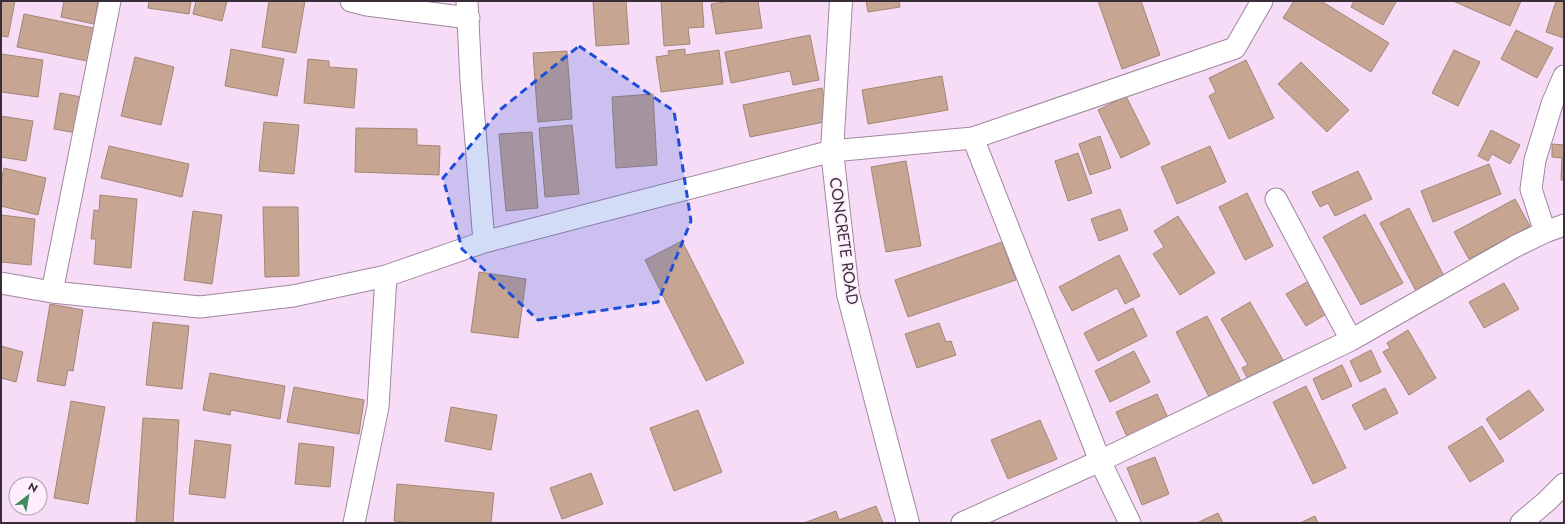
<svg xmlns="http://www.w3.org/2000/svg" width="1565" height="524" font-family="Jost,sans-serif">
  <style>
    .building { fill: #c6a693; stroke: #a48674 }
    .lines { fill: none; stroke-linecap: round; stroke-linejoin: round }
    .minor-casing { stroke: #a0879f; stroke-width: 23 }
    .tertiary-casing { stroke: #a0879f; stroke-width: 24 }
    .minor { stroke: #fff; stroke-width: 21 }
    .tertiary { stroke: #fff; stroke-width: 22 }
    .marked { fill: #1d4ed8; fill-opacity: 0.2; stroke: #1d4ed8; stroke-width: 3; stroke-dasharray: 8 5; stroke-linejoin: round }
    .labels { text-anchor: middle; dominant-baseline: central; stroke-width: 4; stroke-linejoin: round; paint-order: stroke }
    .street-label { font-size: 16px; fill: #382d38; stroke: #feeefe }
  </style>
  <rect width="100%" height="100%" fill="#f7dcf7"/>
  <!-- building -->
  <path class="building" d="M1,1H15L8,37L1,36Z
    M64,1H98L94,24L61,17Z
    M149,1H191L189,14L148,8Z
    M196,1H227L222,21L193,14Z
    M269,1H305L296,53L262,47Z
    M593,1H626L629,44L596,46Z
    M661,1H702L704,27L688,28L690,44L664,46Z
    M731,1H758L762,28L716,34L711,4Z
    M866,1H899L900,7L868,12Z
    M1098,1H1141L1160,55L1122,69Z
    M1294,1H1321L1389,43L1371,72L1283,18Z
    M1354,1H1395L1396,2L1383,25L1351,7Z
    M1453,1H1521L1510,26Z
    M1556,1H1564V38L1546,32Z
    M24,14L98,29L92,62L17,47Z
    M1516,30L1553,48L1537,78L1501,59Z
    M810,35L819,80L793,85L790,71L731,83L725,52Z
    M231,49L284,59L277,96L225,86Z
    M685,49V55L719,50L723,84L661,92L656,57L669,55L668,51Z
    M1454,50L1480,62L1458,106L1432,93Z
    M567,51L572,119L538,122L533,53Z
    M1,54L43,60L38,97L1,92Z
    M135,57L174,67L161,125L121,116Z
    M308,59L329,61V67L357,69L354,108L304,103Z
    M1246,60L1274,118L1229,139L1209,96L1216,92L1209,78Z
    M1301,62L1349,110L1327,132L1278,84Z
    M942,76L948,110L868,124L862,90Z
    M822,88L829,121L750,137L743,105Z
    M60,93L87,98L82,134L54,129Z
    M653,94L657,165L616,168L612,97Z
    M1126,96L1150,144L1121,158L1098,110Z
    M1,116L33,121L26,161L1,157Z
    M264,122L299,125L294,174L259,171Z
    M572,125L579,194L545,197L539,128Z
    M356,128L417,129V145L440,146L439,175L355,172Z
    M1491,130L1520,145L1510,164L1492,154L1488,161L1478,156Z
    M532,132L538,208L506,211L499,134Z
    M1100,136L1111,168L1090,175L1079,144Z
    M1564,138V180H1561L1562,158L1552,157V144L1564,145Z
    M109,146L189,164L182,197L101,178Z
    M1210,146L1226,182L1177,204L1161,167Z
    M1078,153L1092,193L1068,201L1055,161Z
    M906,161L921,246L886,252L871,167Z
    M1489,164L1501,194L1433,222L1421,191Z
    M4,168L46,178L38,215L1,206V182Z
    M1358,171L1372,199L1335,216L1328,203L1320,207L1312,192Z
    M1247,193L1273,246L1245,260L1219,207Z
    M100,195L137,199L131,268L94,264L96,239H91L94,210L99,211Z
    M1515,199L1530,226L1469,259L1454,232Z
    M263,207H298L299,276L265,277Z
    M1409,208L1444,276L1416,291L1380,223Z
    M1120,209L1128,230L1099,241L1091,219Z
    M193,211L222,215L212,284L184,280Z
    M1365,214L1403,283L1361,305L1323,237Z
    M1,215L35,219L31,265L1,262Z
    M1178,216L1215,273L1180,295L1153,254L1164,247L1154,231Z
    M682,241L744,363L706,381L645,260Z
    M1002,242L1016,280L908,317L895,280Z
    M1119,255L1140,296L1125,304L1117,288L1072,311L1059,287Z
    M479,272L526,279L518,338L471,332Z
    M1314,278L1333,310L1306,326L1286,294Z
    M1504,283L1519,309L1484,328L1469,302Z
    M1250,302L1283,360L1248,379L1242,368L1248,365L1221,319Z
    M50,304L83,310L73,371L68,370L65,386L37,381Z
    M1133,308L1147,336L1098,361L1084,333Z
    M1207,316L1242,383L1210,399L1176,332Z
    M153,322L189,326L182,389L146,385Z
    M939,323L946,342L951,341L956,355L917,368L905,334Z
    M1408,330L1436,378L1409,395L1383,352L1390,348L1387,343Z
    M1,346L23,352L16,382L1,378Z
    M1371,350L1381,372L1360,382L1350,361Z
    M1134,351L1150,382L1110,402L1095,371Z
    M1342,365L1352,386L1322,400L1313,379Z
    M210,373L285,386L280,419L231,410L230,415L203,410Z
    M1306,386L1346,468L1313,484L1273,402Z
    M294,387L364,400L359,434L287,422Z
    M1385,388L1398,413L1365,430L1352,405Z
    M1529,390L1544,410L1500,440L1486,419Z
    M1157,394L1169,420L1128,439L1116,412Z
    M71,401L105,407L88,504L54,498Z
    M451,407L497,415L491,450L445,441Z
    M698,410L722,472L674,491L650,428Z
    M143,418L179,420L173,523H136Z
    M1040,420L1057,459L1008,479L991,440Z
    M1482,426L1504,461L1470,482L1448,447Z
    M195,440L231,445L225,498L189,494Z
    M299,443L334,447L330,487L295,484Z
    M1155,457L1169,494L1142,505L1127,468Z
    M591,473L603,504L562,519L550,488Z
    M397,484L494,493L491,523H413L394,521Z
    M876,506L883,523H804L836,511L839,520Z
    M1218,513L1223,523H1197Z
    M1315,516L1318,523H1300Z"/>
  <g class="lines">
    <!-- minor casing -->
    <g class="minor-casing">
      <path id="minor" d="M351,1L367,5L469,18
        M467,1L471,81L484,242
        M973,138L1100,461L1130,523
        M1276,199L1351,340
        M1545,232L1531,189L1535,160L1552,104L1564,76
        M1,283L52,292L200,307L293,296L386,276L484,242L832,151L973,138L1235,48L1262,1
        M52,292L110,1
        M354,523L378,407L386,276
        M962,523L1100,461L1351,340L1516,246L1545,232L1564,225
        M1521,523L1547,501L1564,484"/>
    </g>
    <!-- tertiary casing -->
    <g class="tertiary-casing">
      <path id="tertiary" d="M841,1L832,151L848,294L908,523"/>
    </g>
    <!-- minor -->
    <use href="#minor" class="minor"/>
    <!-- tertiary -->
    <use href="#tertiary" class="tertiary"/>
  </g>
  <!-- marked area -->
  <path class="marked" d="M579,46L674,111L691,221L658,302L538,320L462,249L443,178L501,109Z"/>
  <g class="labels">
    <!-- street labels -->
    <g class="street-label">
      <text transform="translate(844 241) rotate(82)">CONCRETE ROAD</text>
    </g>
  </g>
  <!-- border -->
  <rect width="1565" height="524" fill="none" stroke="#382d38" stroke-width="4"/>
  <!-- north arrow -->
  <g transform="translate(28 496) rotate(31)"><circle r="19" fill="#feeefe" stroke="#afa1af"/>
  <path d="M0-3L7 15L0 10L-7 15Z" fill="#3c8f61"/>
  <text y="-6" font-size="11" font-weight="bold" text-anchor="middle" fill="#382d38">N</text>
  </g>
</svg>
